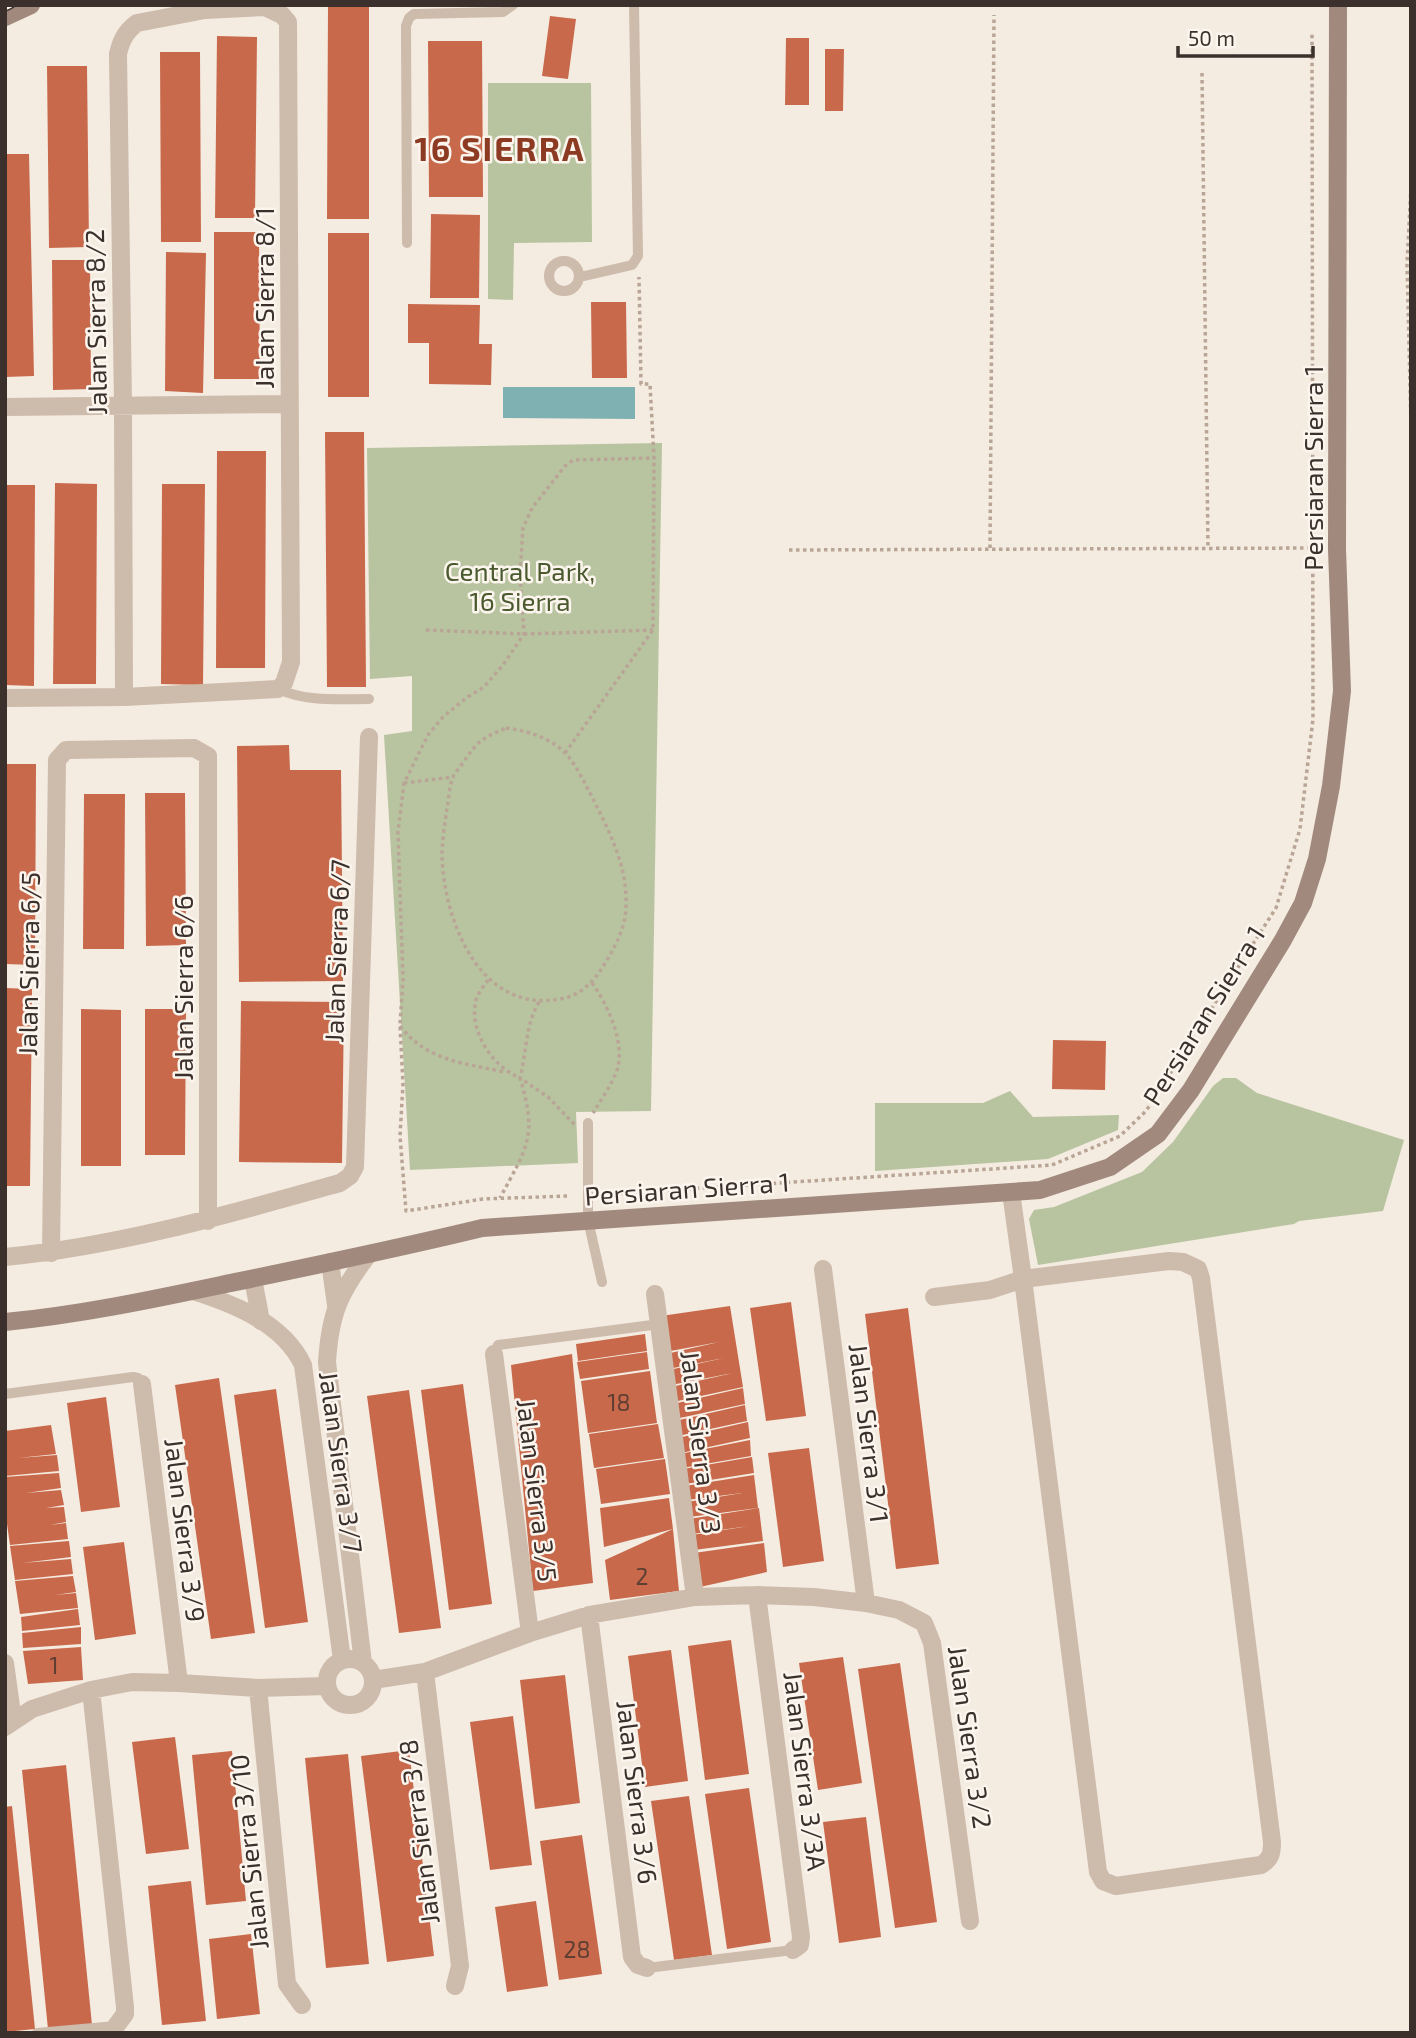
<svg xmlns="http://www.w3.org/2000/svg" width="1416" height="2038" font-family="'Exo 2',sans-serif">
  <style>
    .green { fill: #b8c4a0 }
    .water { fill: #7fb0b2 }
    .building { fill: #c8694b }
    .lines { fill: none; stroke-linecap: round; stroke-linejoin: round }
    .path { stroke: #b9a596; stroke-width: 3.5; stroke-dasharray: 3.5 3.5; stroke-linecap: butt }
    .lane { stroke: #cdbbac; stroke-width: 10 }
    .street { stroke: #cdbbac; stroke-width: 18 }
    .secondary { stroke: #a18a7d; stroke-width: 18 }
    .rail-casing { stroke: #3b302b; stroke-width: 8 }
    .rail { stroke: #fbf5ee; stroke-width: 5; stroke-dasharray: 16; stroke-linecap: butt }
    .labels { text-anchor: middle; dominant-baseline: central; stroke-width: 5; stroke-linejoin: round; paint-order: stroke }
    .number-label { font-size: 23px; fill: #5e3e33 }
    .street-label { font-size: 26px; fill: #3b302b; stroke: #fbf5ee }
    .park-label { font-size: 26px; fill: #4a5a2e; stroke: #fbf5ee }
    .district-label { font-size: 33px; font-weight: bold; letter-spacing: 2px; fill: #8c3b22; stroke: #fbf5ee }
  </style>
  <rect width="100%" height="100%" fill="#f4ebe1"/>
  <!-- green -->
  <path class="green" d="M488,83H591L592,242L514,243L513,300L488,299Z
    M662,443L651,1111L576,1112L578,1163L410,1170L384,735L412,731V676L370,679L367,448Z
    M1223,1078H1236L1257,1093L1404,1140L1383,1211L1299,1221L1294,1224L1038,1265L1029,1219L1034,1210L1054,1207L1142,1172L1173,1142L1213,1086Z
    M1010,1091L1033,1117L1119,1115L1118,1130L1048,1159L875,1171V1103H983Z"/>
  <!-- water -->
  <path class="water" d="M503,387H635V419L503,418Z"/>
  <!-- building -->
  <path class="building" d="M328,5H369V219H327Z
    M550,16L576,19L568,79L542,76Z
    M217,36L257,37L255,218H215Z
    M786,38H809V105H785Z
    M428,41H482L483,197H429Z
    M825,49H844L843,111H825Z
    M160,52H200L201,242H161Z
    M47,66H87L89,247L49,248Z
    M5,154H29L34,376L5,377Z
    M431,214L480,215L479,298H430Z
    M214,232H259L260,379H214Z
    M328,233H369V397H328Z
    M166,252L206,253L203,393L165,391Z
    M52,260H90L91,389L53,390Z
    M591,302H626L627,378H592Z
    M408,304L480,305L479,344H492L491,385L429,384V343H408Z
    M325,432H364L366,687H327Z
    M217,451H266L265,668H216Z
    M55,483L97,484L96,684H53Z
    M162,484H205L203,685L161,684Z
    M5,485H35L34,686L5,685Z
    M289,745L290,770H341L343,981L239,982L237,746Z
    M5,764H36L35,965L5,964Z
    M145,793H185L186,945L146,946Z
    M84,794H125L124,949H83Z
    M5,988L32,989L30,1186H5Z
    M241,1001L344,1002L342,1163L239,1162Z
    M81,1009L121,1010V1166H81Z
    M145,1009H186L185,1155H145Z
    M1053,1040L1106,1041L1105,1090L1052,1089Z
    M791,1302L806,1416L766,1421L750,1308Z
    M730,1306L743,1387L673,1402L671,1387L733,1373L671,1385L669,1370L724,1358L668,1369L666,1354L719,1342L665,1352L661,1316Z
    M908,1308L939,1564L896,1569L865,1314Z
    M645,1334L647,1351L578,1361L576,1344Z
    M647,1352L649,1369L580,1379L577,1362Z
    M572,1354L593,1583L533,1591L511,1365Z
    M650,1371L657,1423L588,1433L581,1381Z
    M219,1378L255,1633L211,1639L175,1385Z
    M463,1384L492,1604L449,1610L421,1390Z
    M743,1388L745,1404L675,1419L673,1404Z
    M276,1389L308,1622L265,1628L234,1395Z
    M409,1390L441,1628L399,1633L367,1396Z
    M106,1397L120,1507L81,1512L67,1403Z
    M745,1405L747,1421L678,1436L675,1421Z
    M748,1422L750,1438L681,1453L678,1438Z
    M658,1424L664,1458L594,1468L589,1434Z
    M51,1425L56,1454L18,1458L57,1455L59,1471L5,1476V1431Z
    M750,1440L751,1456L682,1468L680,1454Z
    M809,1448L824,1561L783,1567L768,1453Z
    M752,1457L754,1473L685,1484L683,1469Z
    M665,1459L670,1494L601,1504L596,1469Z
    M59,1473L61,1488L26,1493L61,1490L64,1505L46,1508L64,1507L66,1522L50,1525L66,1523L68,1539L10,1545L5,1510V1477Z
    M754,1475L758,1508L689,1517L687,1502L742,1493L687,1500L685,1486Z
    M669,1498L673,1529L604,1547L600,1508Z
    M759,1508L763,1541L694,1550L692,1535L749,1526L692,1534L689,1519Z
    M673,1529L679,1591L610,1600L605,1560Z
    M69,1541L71,1557L22,1563L71,1559L73,1574L15,1580L10,1546Z
    M124,1542L136,1634L95,1640L83,1547Z
    M764,1543L767,1572L700,1587L694,1553Z
    M73,1576L76,1592L55,1595L76,1593L78,1608L20,1614L15,1581Z
    M78,1609L80,1625L22,1631L21,1617Z
    M81,1627V1644L23,1648L22,1633Z
    M731,1640L749,1774L705,1780L688,1646Z
    M81,1647L83,1680L28,1684L23,1651Z
    M671,1650L688,1781L645,1787L628,1656Z
    M843,1657L862,1783L818,1790L799,1663Z
    M900,1663L937,1922L895,1928L858,1669Z
    M565,1675L580,1803L535,1809L520,1680Z
    M513,1716L532,1865L490,1870L470,1722Z
    M175,1737L189,1849L146,1854L132,1742Z
    M409,1750L434,1956L387,1962L361,1756Z
    M232,1751L246,1901L206,1905L192,1755Z
    M348,1754L369,1964L326,1968L305,1758Z
    M66,1765L92,2025L48,2029L22,1770Z
    M749,1788L771,1942L727,1949L705,1794Z
    M689,1796L712,1955L674,1960L651,1801Z
    M12,1806L35,2029L5,2032V1807Z
    M866,1817L881,1937L839,1943L823,1822Z
    M582,1835L602,1974L559,1980L540,1841Z
    M191,1881L206,2021L162,2025L148,1886Z
    M536,1901L548,1986L507,1992L495,1907Z
    M251,1934L260,2014L217,2019L209,1939Z"/>
  <g class="lines">
    <!-- path -->
    <path class="path" d="M1202,73L1208,548
      M1411,187L1407,264L1411,425
      M990,548L994,15
      M789,550L1312,548
      M426,630L524,634L653,630
      M506,728C527,731 546,736 563,751C574,761 582,778 589,791C607,827 628,865 626,906C626,927 615,947 604,965C594,981 581,996 560,999C480,1014 444,921 442,856C442,840 445,823 447,808C449,799 449,786 453,777C455,772 460,768 462,764C479,740 479,740 506,728Z
      M565,753L653,630L654,458L650,384H641L639,277
      M404,783L453,777
      M488,980C484,986 478,993 476,1000C468,1031 493,1067 520,1078C538,1137 527,1147 500,1198
      M592,983C608,1005 627,1046 616,1073C610,1087 601,1100 593,1113
      M539,1002C525,1026 527,1051 520,1078L548,1097L575,1125
      M400,1026C427,1061 464,1063 504,1072
      M612,1194L1052,1165L1120,1136L1146,1111L1276,908L1300,829L1313,719L1312,33
      M567,1196L483,1199L406,1211L400,1136L403,1084L400,1025L403,979L398,832L404,783L428,735L443,717L466,698L484,687L503,665L524,634L520,575L523,528L532,508L565,466L573,460L654,458"/>
    <!-- lane -->
    <path class="lane" d="M407,243L406,26L409,18L414,14L503,12L513,5
      M549 276a15 15 0 1 1 30 0a15 15 0 1 1-30 0Z
      M580,277L632,265L638,256L634,5
      M278,689C307,702 337,699 369,699
      M588,1123V1220L602,1282
      M494,1354L498,1345L660,1324
      M5,1394L133,1377L138,1378L142,1384
      M647,1968L793,1950
      M37,2033L116,2026"/>
    <!-- street -->
    <path class="street" d="M5,407L289,404
      M5,698L124,697L278,689L284,683L291,662L288,22L282,15L265,7L205,10L137,23C125,32 121,41 118,54L123,406L124,697
      M51,1253L57,760L66,750L194,748L208,756V1221
      M5,1257C119,1246 230,1214 340,1183L350,1176L355,1167L369,737
      M330,1262L336,1305
      M823,1269L866,1603
      M253,1279L261,1321
      M193,1291C234,1304 283,1323 303,1365L342,1660
      M655,1294L695,1597
      M934,1297L990,1290L1023,1279L1169,1261L1183,1262L1198,1269L1201,1278L1272,1842C1272,1853 1271,1859 1261,1865L1116,1886L1103,1881L1098,1872L1023,1279L1011,1192
      M494,1354L530,1633
      M142,1384L179,1683
      M757,1595L801,1937L800,1945L793,1950
      M589,1615L632,1957L638,1965L647,1968
      M327 1682a23 23 0 1 1 46 0a23 23 0 1 1-46 0Z
      M5,1663L13,1721
      M363,1663L327,1362C330,1314 339,1293 368,1255
      M425,1672L460,1966L455,1986
      M373,1680L425,1672L530,1633L589,1615L695,1597L757,1595L814,1597L866,1603L899,1610L924,1623L932,1643L970,1921
      M258,1688L287,1984L302,2005
      M91,1690L125,2007V2014L116,2026
      M5,1727L32,1709L91,1690L132,1682L179,1683L258,1688L327,1686"/>
    <!-- secondary -->
    <path class="secondary" d="M5,17L31,5
      M5,1322C78,1315 150,1300 221,1285C308,1267 396,1249 482,1228L1040,1190L1110,1167L1158,1134L1191,1090L1283,940L1303,903L1317,859L1331,786L1342,691L1337,549L1338,5"/>
    <!-- rail casing -->
    <g class="rail-casing">
      <path id="rail" d="M5,8L11,5"/>
    </g>
    <!-- rail -->
    <use href="#rail" class="rail"/>
  </g>
  <g class="labels">
    <!-- number labels -->
    <g class="number-label">
      <text x="619" y="1402">18</text>
      <text x="642" y="1576">2</text>
      <text x="54" y="1665">1</text>
      <text x="577" y="1949">28</text>
    </g>
    <!-- street labels -->
    <g class="street-label">
      <text transform="translate(263 298) rotate(-90)">Jalan Sierra 8/1</text>
      <text transform="translate(95 322) rotate(-91)">Jalan Sierra 8/2</text>
      <text transform="translate(1312 468) rotate(-90)">Persiaran Sierra 1</text>
      <text transform="translate(336 951) rotate(-88)">Jalan Sierra 6/7</text>
      <text transform="translate(28 964) rotate(-89)">Jalan Sierra 6/5</text>
      <text transform="translate(182 988) rotate(-90)">Jalan Sierra 6/6</text>
      <text transform="translate(1203 1015) rotate(-58)">Persiaran Sierra 1</text>
      <text transform="translate(687 1188) rotate(-4)">Persiaran Sierra 1</text>
      <text transform="translate(870 1433) rotate(83)">Jalan Sierra 3/1</text>
      <text transform="translate(702 1442) rotate(83)">Jalan Sierra 3/3</text>
      <text transform="translate(342 1462) rotate(82)">Jalan Sierra 3/7</text>
      <text transform="translate(538 1490) rotate(83)">Jalan Sierra 3/5</text>
      <text transform="translate(186 1530) rotate(83)">Jalan Sierra 3/9</text>
      <text transform="translate(971 1737) rotate(82)">Jalan Sierra 3/2</text>
      <text transform="translate(806 1771) rotate(83)">Jalan Sierra 3/3A</text>
      <text transform="translate(638 1792) rotate(83)">Jalan Sierra 3/6</text>
      <text transform="translate(418 1832) rotate(-97)">Jalan Sierra 3/8</text>
      <text transform="translate(248 1852) rotate(-96)">Jalan Sierra 3/10</text>
    </g>
    <!-- park labels -->
    <g class="park-label">
      <text x="520" y="570">Central Park,<tspan x="520" dy="30">16 Sierra</tspan></text>
    </g>
    <!-- district labels -->
    <g class="district-label">
      <text x="500" y="148">16 SIERRA</text>
    </g>
  </g>
  <!-- border -->
  <rect width="1416" height="2038" fill="none" stroke="#3b302b" stroke-width="14"/>
  <!-- scale -->
  <path d="M1178 46v10h135v-10" fill="none" stroke="#3b302b" stroke-width="3.5"/>
  <text x="1188" y="46" font-size="21" fill="#3b302b" stroke="#fbf5ee" stroke-width="5" paint-order="stroke">50 m</text>
</svg>
